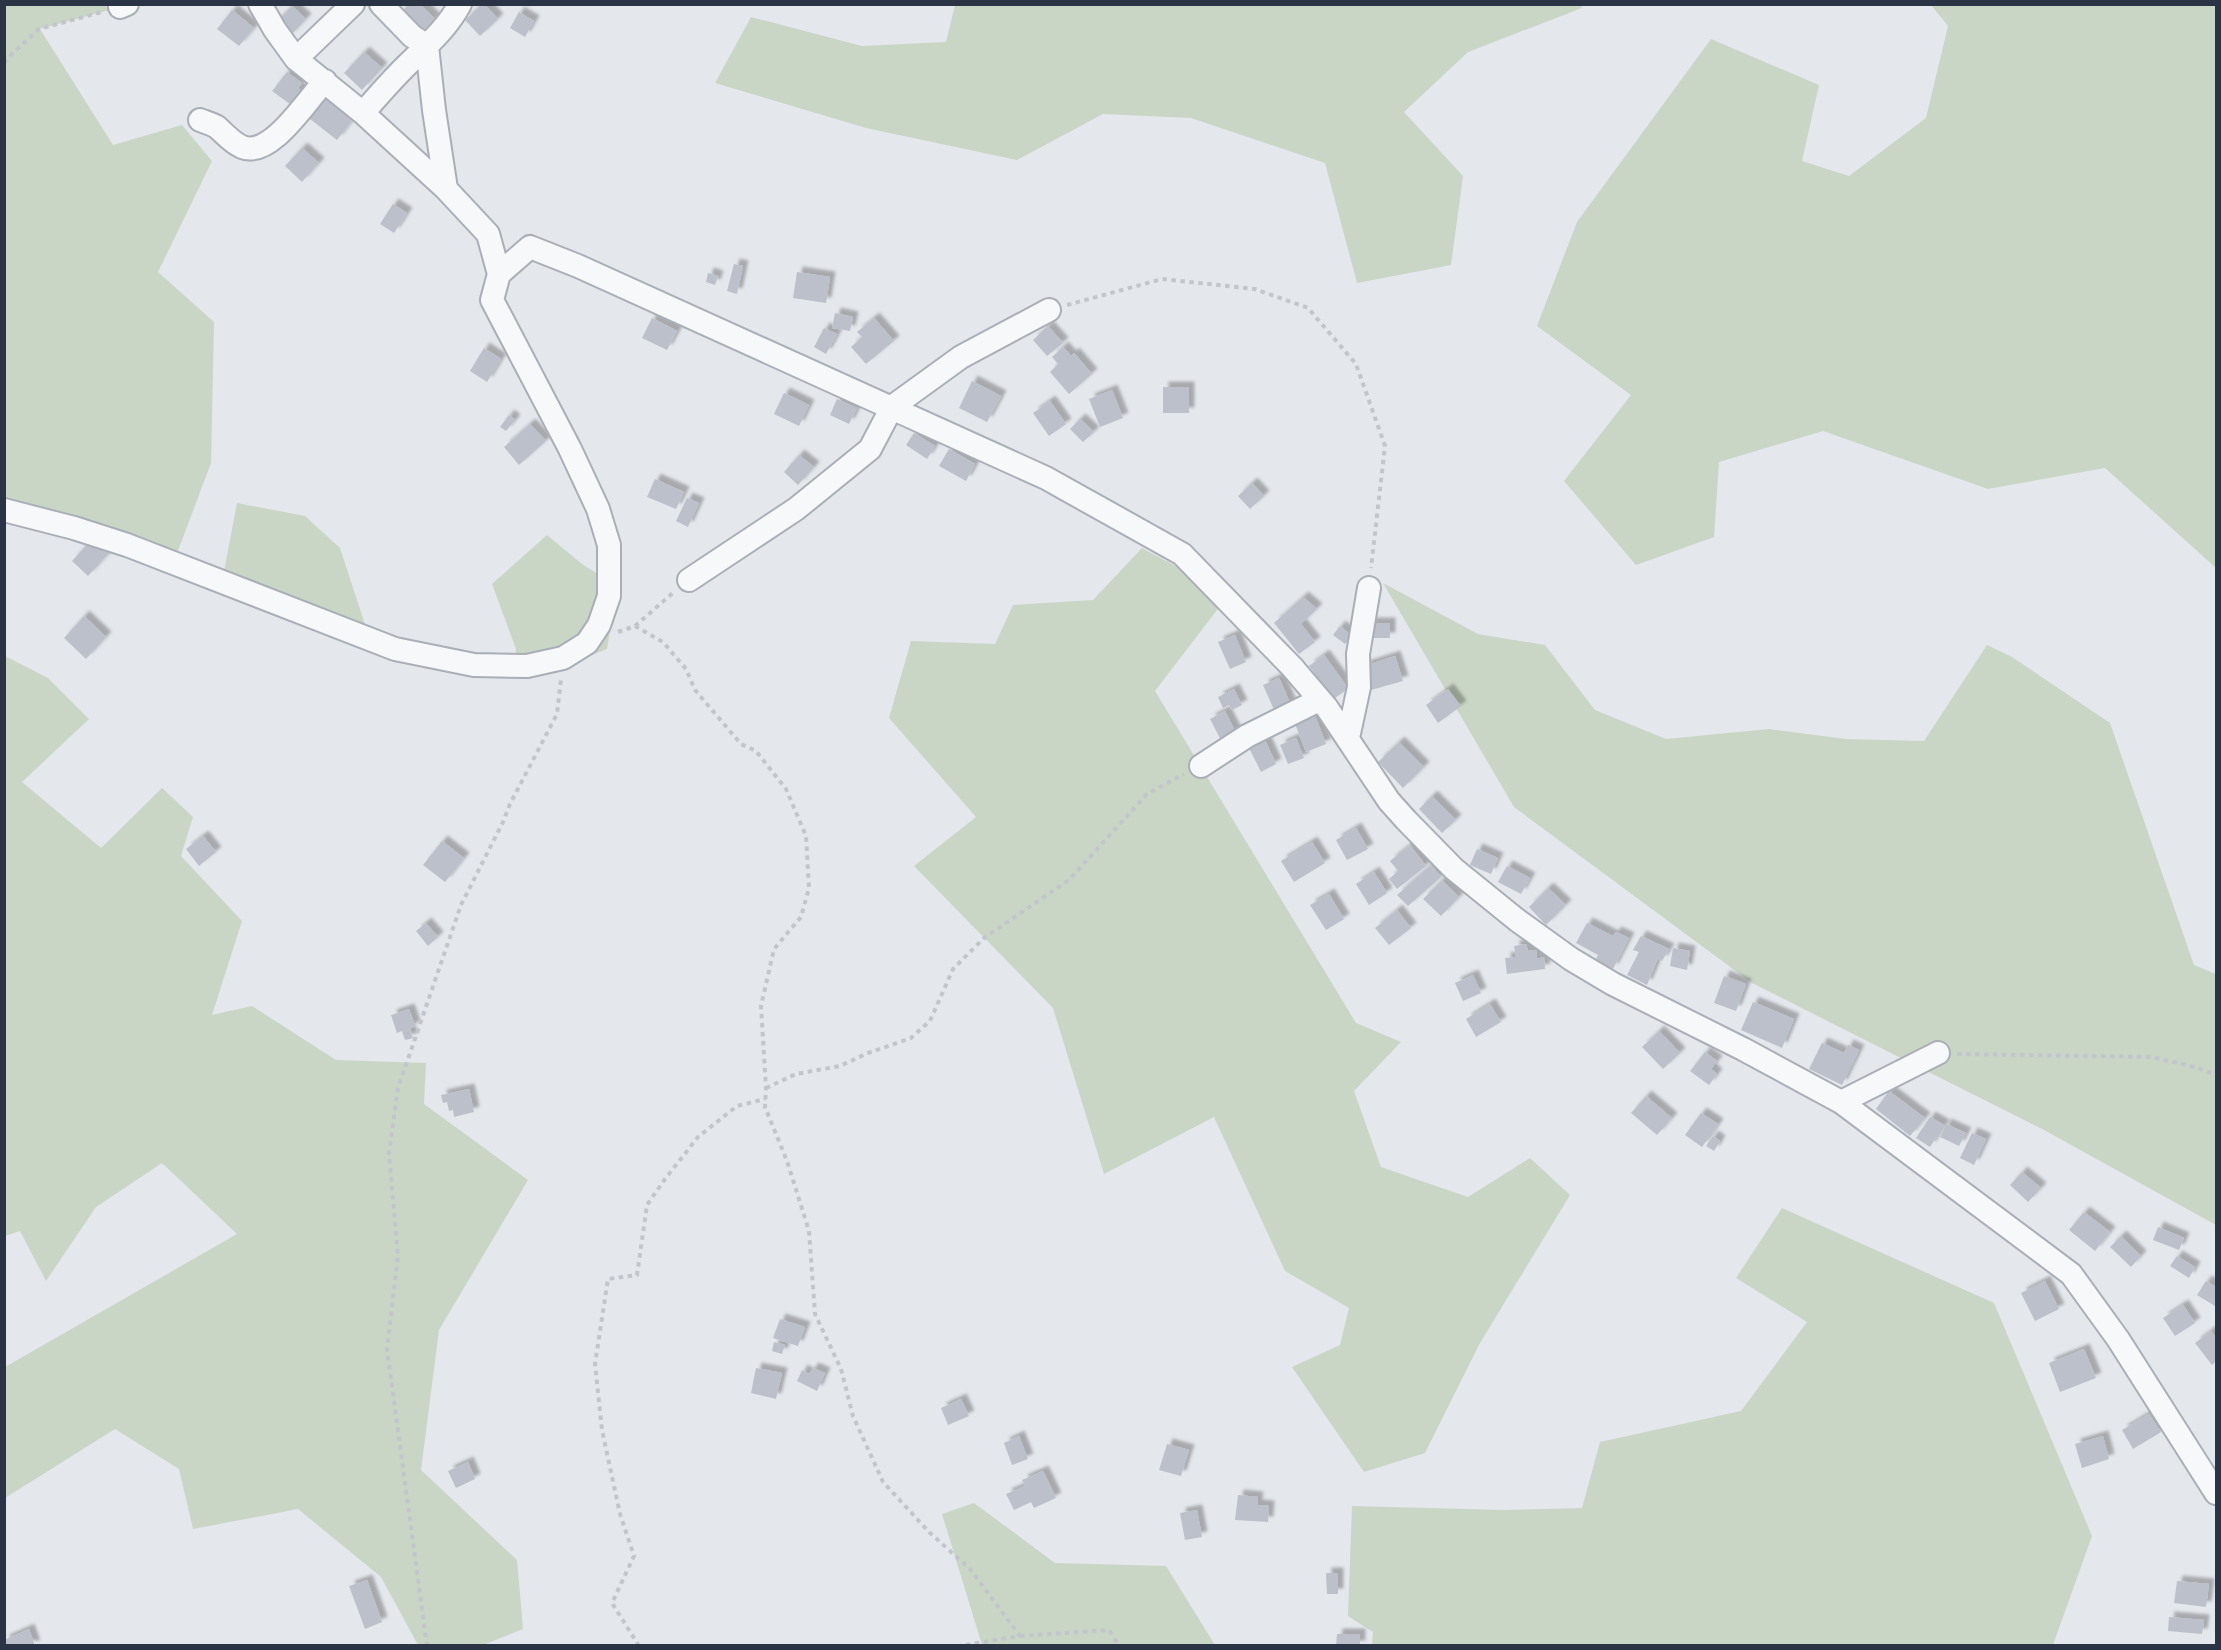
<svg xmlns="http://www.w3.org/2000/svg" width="2221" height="1650" font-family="Manrope,sans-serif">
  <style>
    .green { fill: #c9d6c5 }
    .building { fill: #bbc0ca; filter: url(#shadow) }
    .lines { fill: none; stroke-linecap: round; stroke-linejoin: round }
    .street-casing { stroke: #a9aeb7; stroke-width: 26 }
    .path { stroke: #c2c5cb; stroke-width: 4; stroke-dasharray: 4.5 4.5; stroke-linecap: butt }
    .street { stroke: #f7f8fa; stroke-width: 22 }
  </style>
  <defs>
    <filter id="shadow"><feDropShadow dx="5.5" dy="-5.5" stdDeviation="1.5" flood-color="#0004"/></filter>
  </defs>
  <rect width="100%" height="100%" fill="#e4e7ec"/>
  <!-- green -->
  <path class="green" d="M1581,4L1582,8L1468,52L1404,112L1463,176L1451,265L1357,283L1325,163L1191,118L1103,114L1017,160L866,128L715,83L751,17L862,46L946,42L955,5Z
    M4,5H120V7L40,29L113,145L182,125L212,161L158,272L214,322L211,463L173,564L5,510Z
    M1931,5H2216V568L2105,468L1988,489L1823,431L1719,462L1714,537L1636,565L1564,481L1631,395L1537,326L1577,222L1711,39L1819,85L1802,161L1849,176L1926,118L1948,26Z
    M237,503L305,516L340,548L372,646L222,582Z
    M547,535L582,564L617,586L607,649L570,664L514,673L516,649L492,584Z
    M1142,548L1185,571L1227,597L1155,691L1356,1023L1401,1042L1354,1091L1381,1167L1468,1197L1530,1158L1570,1195L1480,1343L1425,1453L1364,1472L1292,1367L1340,1345L1349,1308L1285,1271L1214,1117L1104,1174L1053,1008L914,866L976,817L889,718L911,641L995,644L1013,605L1093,600Z
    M1383,583L1478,634L1545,645L1595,710L1666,739L1769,729L1846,739L1924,741L1987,645L2012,657L2110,723L2194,965L2216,974V1225L2044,1130L1752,983L1514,807Z
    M5,656L48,678L89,719L22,782L101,848L162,788L193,817L181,856L242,921L212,1015L252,1006L336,1060L426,1063L424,1104L528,1180L439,1330L421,1470L517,1560L523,1629L483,1645H418L381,1577L298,1509L193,1529L179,1469L115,1429L5,1498V1367L237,1234L162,1163L96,1207L46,1281L20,1231L5,1236Z
    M1782,1208L1994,1303L2092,1536L2053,1645H1372L1373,1632L1348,1616L1352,1506L1506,1510L1582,1508L1600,1442L1741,1411L1807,1322L1736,1278Z
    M974,1503L1055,1563L1166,1566L1215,1645H982L942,1514Z"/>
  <!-- building -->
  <path class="building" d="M409,4H420L435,19L419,35L399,15Z
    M482,4H484L498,19L480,36L465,20Z
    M292,6L306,19L289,37L275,23Z
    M232,10L254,28L239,46L217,29Z
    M519,12L534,21L525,37L510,28Z
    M364,52L382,68L362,90L344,73Z
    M287,72L302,83L298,88L309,96L298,110L272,91Z
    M326,98L354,118L337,140L310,119Z
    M302,148L319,163L302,182L285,166Z
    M393,204L407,213L394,233L380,224Z
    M734,264L743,266L737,294L727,291Z
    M797,272L830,277L826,303L793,298Z
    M708,273L718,276L715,285L706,282Z
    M835,313L853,317L850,331L832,328Z
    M652,318L677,331L667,350L642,338Z
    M874,318L894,341L866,364L851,347L862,337L857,332Z
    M1048,326L1063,343L1047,356L1033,340Z
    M824,328L837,334L826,354L814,347Z
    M1063,347L1071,356L1074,353L1092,374L1069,394L1050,372L1058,364L1052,357Z
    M484,348L501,359L487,382L470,371Z
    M972,381L1001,396L987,422L959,408Z
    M1163,387H1189V413H1163Z
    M1112,390L1123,418L1100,427L1089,399Z
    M784,393L809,405L799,426L774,414Z
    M837,399L857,408L849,424L830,415Z
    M1050,401L1066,424L1049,436L1033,413Z
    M509,415L515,420L506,431L500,427Z
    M1080,419L1094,432L1083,442L1070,429Z
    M530,424L546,441L519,465L504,447Z
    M914,433L935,446L927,459L906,445Z
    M949,449L975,464L966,481L939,466Z
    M799,455L814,467L798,485L784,472Z
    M655,479L684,492L676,509L647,497Z
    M1252,483L1264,496L1250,509L1238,496Z
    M687,498L699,503L688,527L676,521Z
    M92,539L109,553L88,576L72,561Z
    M1303,597L1317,609L1301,624L1315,642L1299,654L1274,623Z
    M84,616L106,637L86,659L64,638Z
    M1368,623H1390V638H1368Z
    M1340,626L1352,636L1345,644L1333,635Z
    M1235,635L1246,662L1230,669L1218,642Z
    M1324,655L1348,688L1334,699L1309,666Z
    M1395,656L1403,681L1371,690L1364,666Z
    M1279,678L1291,705L1275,712L1263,685Z
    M1234,689L1242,705L1232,710L1229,705L1223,708L1218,697Z
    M1448,689L1461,706L1438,723L1426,705Z
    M1225,711L1238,737L1223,744L1210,719Z
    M1315,716L1326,744L1306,752L1295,724Z
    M1296,738L1304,758L1288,764L1280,745Z
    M1265,740L1276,764L1261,772L1249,748Z
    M1399,742L1424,767L1403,788L1378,762Z
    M1432,796L1456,820L1442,833L1419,809Z
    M1356,828L1368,849L1347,860L1336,840Z
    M203,836L216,852L199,866L186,849Z
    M442,841L464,858L445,882L423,865Z
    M1312,842L1325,863L1294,882L1281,861Z
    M1410,845L1426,866L1397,889L1389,879L1398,871L1390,861Z
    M1477,849L1498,858L1491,874L1470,865Z
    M1431,865L1441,877L1408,906L1397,895Z
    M1507,866L1530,878L1521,894L1498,882Z
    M1374,872L1387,893L1369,905L1356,884Z
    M1442,880L1459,897L1441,916L1423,899Z
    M1548,888L1566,905L1546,925L1529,907Z
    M1329,894L1344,919L1326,930L1310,905Z
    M1397,910L1411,928L1389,945L1375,928Z
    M426,923L438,937L428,946L416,931Z
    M1587,923L1613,936L1616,932L1629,938L1613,969L1595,961L1598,955L1576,943Z
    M1641,936L1669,949L1662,961L1658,958L1647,985L1627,975L1639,952L1633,950Z
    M1526,944L1528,951L1536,950L1537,959L1544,957L1545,969L1507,974L1505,958L1516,957L1514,946Z
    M1673,948L1690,951L1687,970L1670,966Z
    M1473,975L1481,993L1463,1001L1455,983Z
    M1724,976L1746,984L1736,1011L1714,1003Z
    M1753,1002L1794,1019L1782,1048L1741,1030Z
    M1490,1004L1501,1022L1476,1037L1466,1019Z
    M409,1009L415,1026L409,1029L413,1038L405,1040L402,1031L397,1033L391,1015Z
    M1659,1031L1680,1053L1663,1069L1642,1047Z
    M1822,1043L1844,1053L1848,1045L1859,1050L1842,1085L1809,1069Z
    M1705,1052L1717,1061L1711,1069L1717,1074L1709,1085L1690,1071Z
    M469,1089L474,1112L454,1117L453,1110L449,1111L447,1102L443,1103L441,1095Z
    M1889,1091L1925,1118L1910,1136L1876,1109Z
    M1646,1096L1672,1118L1657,1135L1631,1113Z
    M1701,1113L1718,1124L1702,1147L1685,1135Z
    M1930,1117L1944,1125L1930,1147L1916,1138Z
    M1946,1124L1966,1133L1959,1146L1940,1137Z
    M1972,1133L1986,1139L1974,1165L1960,1158Z
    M1713,1136L1720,1141L1714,1151L1706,1146Z
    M2022,1172L2041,1188L2028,1202L2010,1185Z
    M2084,1212L2110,1232L2095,1251L2069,1230Z
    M2158,1227L2184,1238L2179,1250L2153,1240Z
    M2121,1236L2141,1256L2131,1267L2110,1247Z
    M2177,1256L2195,1267L2189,1278L2170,1266Z
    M2045,1281L2059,1309L2035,1321L2021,1293Z
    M2206,1281L2216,1287L2215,1306L2197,1295Z
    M2183,1305L2195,1323L2175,1336L2163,1318Z
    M780,1319L805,1327L798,1346L773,1338Z
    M2211,1331L2216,1338V1361L2212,1365L2195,1343Z
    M774,1342L785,1345L782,1354L772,1351Z
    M2084,1349L2096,1378L2060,1392L2049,1363Z
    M756,1368L782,1373L776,1399L751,1393Z
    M813,1368L825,1373L817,1391L797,1381L802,1370L809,1374Z
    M961,1399L969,1416L948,1425L941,1408Z
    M2149,1414L2161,1432L2133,1449L2122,1430Z
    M1019,1436L1028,1459L1012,1465L1004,1443Z
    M2103,1436L2109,1459L2082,1468L2075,1444Z
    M1167,1444L1189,1450L1181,1476L1159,1470Z
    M468,1462L475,1479L456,1488L448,1471Z
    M1043,1471L1056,1498L1034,1508L1031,1502L1014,1510L1006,1494L1025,1486L1022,1480Z
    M1238,1495L1258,1497L1257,1505L1269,1506L1268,1522L1235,1520Z
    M1197,1510L1202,1537L1185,1540L1180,1513Z
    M1326,1573H1338V1594H1327Z
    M367,1580L382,1622L365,1629L349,1586Z
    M2177,1581L2209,1584L2206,1607L2174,1603Z
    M2169,1617L2204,1620L2202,1634L2168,1631Z
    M29,1629L35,1646H6L4,1640Z
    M1337,1634H1360V1646H1336Z"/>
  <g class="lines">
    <!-- street casing -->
    <g class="street-casing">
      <path id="street" d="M260,4L275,30L296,59L363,113L446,189L488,234L499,274
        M381,4L412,36L427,46L434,110L446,189
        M120,7L127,4
        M296,59L353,4
        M363,113C376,98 390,82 404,68C425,47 446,30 460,4
        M200,120C205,122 212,124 217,127C226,135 231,142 242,147C271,159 308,98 325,81
        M4,510L74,528L127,545L395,649L474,665L527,666L563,658L587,643L599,625L609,596V545L598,509L570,449L492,300L499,274L530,247L578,266L1046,478L1182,554L1292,667L1327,708L1389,801L1406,820L1454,869L1517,920L1571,959L1613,984L1743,1049L1841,1102L2071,1274L2118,1339L2216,1493
        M689,580L796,509L870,449L892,407L961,357L1049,310
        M1348,738L1359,687L1358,654L1369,588
        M1201,766L1247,736L1319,700
        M1841,1102L1938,1053"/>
    </g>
    <!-- path -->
    <path class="path" d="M4,63L12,54L39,29L102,12
      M1067,305L1162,279L1255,289L1308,308L1356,364L1385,446L1371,568
      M635,626L663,642L686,669L695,690L741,744L756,751L786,789L806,836L809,888L801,917L774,949L761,1006L766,1088L765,1107L787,1161L809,1231L815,1314L841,1369L853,1416L883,1482L929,1532L970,1569L1020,1636L959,1646
      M618,632L635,626L674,592
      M1957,1054L2152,1057L2195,1067L2216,1075
      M766,1088L796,1074L840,1066L868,1053L911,1038L930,1021L953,969L984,938L1069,880L1147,794L1184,774
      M1020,1636L1109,1630L1119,1646
      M427,1646L387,1349L398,1256L389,1153L398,1088L461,905L503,822L510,804L557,714L561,679
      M639,1646L612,1603L634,1556L620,1514L602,1430L595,1364L608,1279L637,1275L647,1205L665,1179L698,1137L737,1106L765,1099"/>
    <!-- street -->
    <use href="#street" class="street"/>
  </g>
  <!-- border -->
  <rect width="2221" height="1650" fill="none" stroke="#2b3445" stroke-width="12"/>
</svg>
